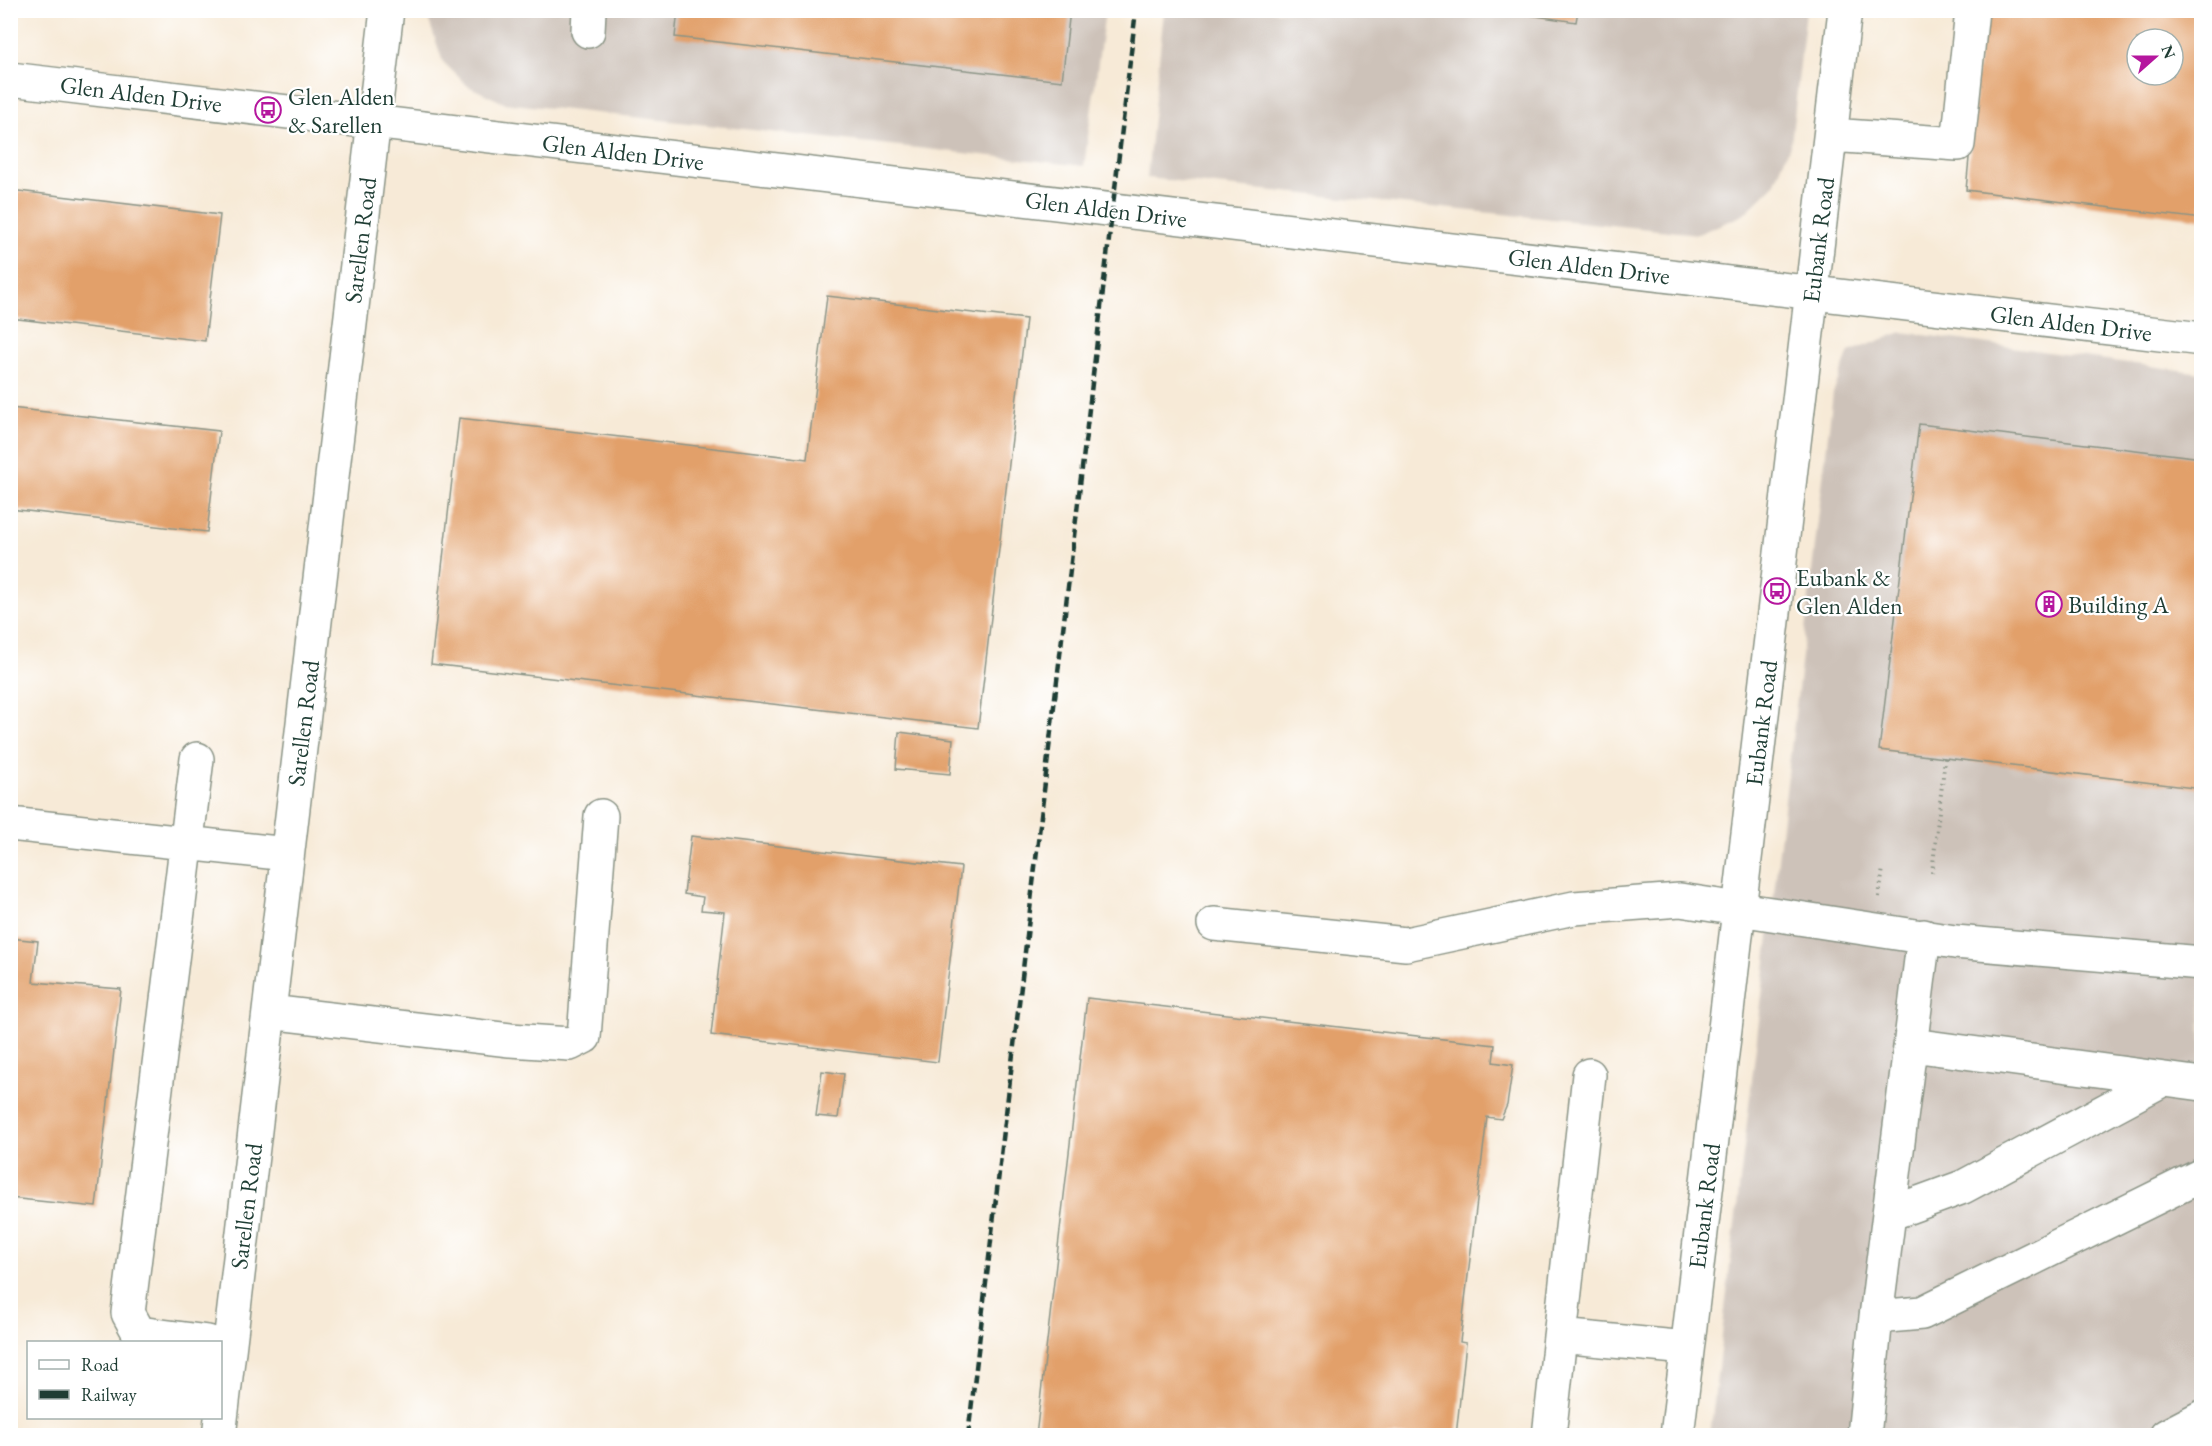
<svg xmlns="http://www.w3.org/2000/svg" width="2212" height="1446" font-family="'EB Garamond',serif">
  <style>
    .industrial { fill: #cdc2b9 }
    .building { fill: #e2a06b; fill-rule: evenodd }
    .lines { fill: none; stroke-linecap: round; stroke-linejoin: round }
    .minor-casing { stroke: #8b9486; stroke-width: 36 }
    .path { stroke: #8b9486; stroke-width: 4; stroke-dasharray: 1.5 4.5; stroke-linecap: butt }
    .minor { stroke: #fff; stroke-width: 33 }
    .rail { stroke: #1f3d34; stroke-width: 4.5; stroke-dasharray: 9 4.5; stroke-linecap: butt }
    .labels { text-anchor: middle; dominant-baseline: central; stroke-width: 4.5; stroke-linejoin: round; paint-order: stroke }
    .street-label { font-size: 24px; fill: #1f3d34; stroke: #fff }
    .poi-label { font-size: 24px; fill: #1f3d34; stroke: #fff; text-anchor: start }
  </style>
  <rect width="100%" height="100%" fill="#fff"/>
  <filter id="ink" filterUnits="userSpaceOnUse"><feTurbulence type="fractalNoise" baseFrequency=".0167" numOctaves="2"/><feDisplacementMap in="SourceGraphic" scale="12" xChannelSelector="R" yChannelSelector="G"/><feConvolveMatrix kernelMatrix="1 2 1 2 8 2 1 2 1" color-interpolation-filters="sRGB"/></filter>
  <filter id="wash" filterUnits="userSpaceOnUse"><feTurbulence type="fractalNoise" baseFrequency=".008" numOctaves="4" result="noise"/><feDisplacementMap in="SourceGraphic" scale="24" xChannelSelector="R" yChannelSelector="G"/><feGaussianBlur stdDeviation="1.35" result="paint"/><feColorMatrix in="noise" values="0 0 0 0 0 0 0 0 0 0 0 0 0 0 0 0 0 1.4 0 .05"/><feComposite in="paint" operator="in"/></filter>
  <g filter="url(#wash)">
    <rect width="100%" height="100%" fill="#f7ead7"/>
    <!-- industrial -->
    <path class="industrial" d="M429,10L1105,11L1084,166L504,103L468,86L443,62L428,18Z
      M1164,11H1806L1791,143L1774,185L1743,215L1698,234L1147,178Z
      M1902,332L2201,373V1435L1710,1436L1833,393L1849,352Z"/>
    <g id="blocks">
      <!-- building -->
      <path class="building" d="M678,10H1070L1062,81L675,37Z
        M1496,10H1578L1576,22Z
        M1983,10H2202V219L1966,190ZM2137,39H2173V75H2137Z
        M10,190L220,215L205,341L10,318Z
        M827,296L1026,319L978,728L431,664L459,418L807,459Z
        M10,408L219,431L207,532L10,509Z
        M1919,424L2202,458V789L1879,750Z
        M899,732L953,739L950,774L896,769Z
        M691,836L961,867L938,1062L711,1035L725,912L701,910L703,897L684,894Z
        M10,938L38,941L33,982L121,989L96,1207L10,1198Z
        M1087,998L1495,1045L1493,1062L1513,1065L1507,1105L1501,1119L1487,1117L1460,1342L1466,1343L1456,1436H1036Z
        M822,1071L844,1074L838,1118L816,1116Z"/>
    </g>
  </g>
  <g filter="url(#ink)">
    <use href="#blocks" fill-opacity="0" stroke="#8b9486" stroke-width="1.5"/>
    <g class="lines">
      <!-- minor casing -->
      <g class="minor-casing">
        <path id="minor" d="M588,31L589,10
          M10,79L2202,339
          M1831,135L1958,144L1972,10
          M197,759L128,1313L139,1333L208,1342
          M10,824L287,854
          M1214,924L1406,944L1574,908L1680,900L1955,942L2202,963
          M269,1012L510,1040L570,1044L584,1037L601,816
          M1912,1045L2202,1084
          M1889,1214L1963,1187L2164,1079
          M1876,1317L1922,1313L2202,1175
          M1560,1336L1687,1348
          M219,1436L387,10
          M1549,1436L1589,1075
          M1677,1436L1845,10
          M1864,1436L1876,1317L1924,936
          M2166,1436L2202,1417"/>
      </g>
      <!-- path -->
      <path class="path" d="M1932,873L1945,758
        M1879,897L1883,868"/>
      <!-- minor -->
      <use href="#minor" class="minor"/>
      <!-- rail -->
      <path class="rail" d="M968,1436L1136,10"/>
    </g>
  </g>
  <!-- icons -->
  <defs>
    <g id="bus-ring" transform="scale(1.35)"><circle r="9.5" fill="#fff" stroke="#b5179e" stroke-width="1.5"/><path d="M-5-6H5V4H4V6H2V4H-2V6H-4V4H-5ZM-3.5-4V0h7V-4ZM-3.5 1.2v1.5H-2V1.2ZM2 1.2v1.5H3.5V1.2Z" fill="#b5179e"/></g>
    <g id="building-ring" transform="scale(1.35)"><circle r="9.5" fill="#fff" stroke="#b5179e" stroke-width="1.5"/><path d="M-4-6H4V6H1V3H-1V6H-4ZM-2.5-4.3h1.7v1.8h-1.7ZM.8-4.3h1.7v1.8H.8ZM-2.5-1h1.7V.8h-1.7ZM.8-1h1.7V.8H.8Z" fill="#b5179e"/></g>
  </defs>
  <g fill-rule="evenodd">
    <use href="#bus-ring" x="268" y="110"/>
    <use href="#bus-ring" x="1777" y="591"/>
    <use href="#building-ring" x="2049" y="604"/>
  </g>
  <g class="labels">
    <!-- street labels -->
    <g class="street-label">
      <text transform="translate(141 94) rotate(7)">Glen Alden Drive</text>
      <text transform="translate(623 152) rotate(7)">Glen Alden Drive</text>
      <text transform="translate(1106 209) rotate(7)">Glen Alden Drive</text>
      <text transform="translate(360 240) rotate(-83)">Sarellen Road</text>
      <text transform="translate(1818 240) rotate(-83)">Eubank Road</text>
      <text transform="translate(1589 266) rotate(7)">Glen Alden Drive</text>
      <text transform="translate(2071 323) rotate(7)">Glen Alden Drive</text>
      <text transform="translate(303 723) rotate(-83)">Sarellen Road</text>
      <text transform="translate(1761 723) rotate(-83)">Eubank Road</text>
      <text transform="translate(246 1206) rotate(-83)">Sarellen Road</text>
      <text transform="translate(1704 1206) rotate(-83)">Eubank Road</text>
    </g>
    <!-- poi labels -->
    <g class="poi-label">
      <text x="288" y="96">Glen Alden<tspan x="288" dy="28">&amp; Sarellen</tspan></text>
      <text x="1796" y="577">Eubank &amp;<tspan x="1796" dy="28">Glen Alden</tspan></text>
      <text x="2068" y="604">Building A</text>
    </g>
  </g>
  <!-- margin -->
  <rect width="2212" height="1446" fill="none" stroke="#fff" stroke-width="36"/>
  <!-- legend -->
  <rect x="27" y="1341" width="195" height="78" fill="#ffffff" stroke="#a5b1ae" stroke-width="1.5"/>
  <rect x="39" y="1360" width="30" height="9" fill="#ffffff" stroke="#a5b1ae" stroke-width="1.5"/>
  <text x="81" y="1371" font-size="18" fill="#1f3d34">Road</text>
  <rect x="39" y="1390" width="30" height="9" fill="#1f3d34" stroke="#a5b1ae" stroke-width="1.5"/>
  <text x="81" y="1401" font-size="18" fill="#1f3d34">Railway</text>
  <!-- north arrow -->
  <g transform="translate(2155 57) rotate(69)"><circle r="28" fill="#ffffff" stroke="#a5b1ae" stroke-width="1.5"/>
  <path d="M0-4.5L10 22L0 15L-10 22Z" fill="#b5179e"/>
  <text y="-9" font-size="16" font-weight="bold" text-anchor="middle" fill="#1f3d34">N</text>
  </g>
</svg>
